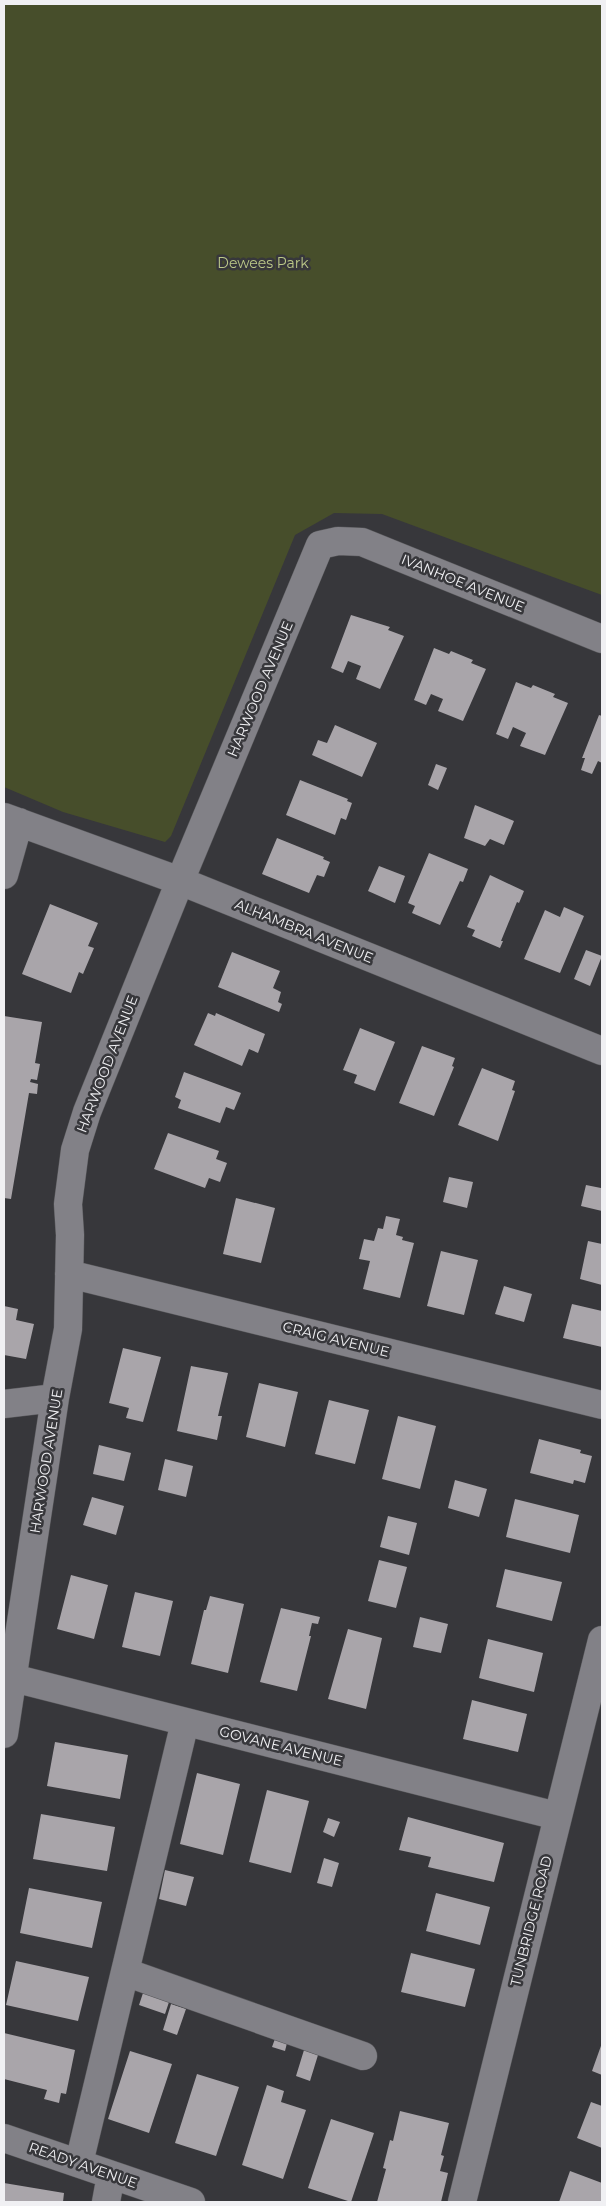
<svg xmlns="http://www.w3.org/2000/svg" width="606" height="2206" font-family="Montserrat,sans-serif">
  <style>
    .green { fill: #474e2b }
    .building { fill: #a9a5aa }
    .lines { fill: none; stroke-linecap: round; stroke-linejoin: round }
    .minor-casing { stroke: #555558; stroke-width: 29 }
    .minor { stroke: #828187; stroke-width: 28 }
    .labels { text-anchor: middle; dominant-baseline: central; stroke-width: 5; stroke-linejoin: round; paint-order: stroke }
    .park-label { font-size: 14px; fill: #bcc988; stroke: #37373b }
    .street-label { font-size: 14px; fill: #f0f0f3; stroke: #37373b }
  </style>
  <rect width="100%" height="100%" fill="#37373b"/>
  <!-- green -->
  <path class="green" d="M4,4H602V595L382,514L334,513L295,535L171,836L165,842L63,812L4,787Z"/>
  <!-- building -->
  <path class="building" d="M351,615L390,627L388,630L404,636L380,689L356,679L361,666L348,661L343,673L331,668Z
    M434,648L449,654L451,651L473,660L471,663L486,669L463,721L438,711L443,699L431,694L426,705L414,700Z
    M516,682L531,688L533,685L555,694L553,697L568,703L545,755L520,746L526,733L513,727L508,739L496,734Z
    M599,715L602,716V763L598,761L592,774L581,770L585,758H582Z
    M335,725L377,743L362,777L312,755L318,740L327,743Z
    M436,764L447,768L438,790L428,785Z
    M300,780L348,799L347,801L352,803L346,820L341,818L335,835L286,815Z
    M475,805L514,821L504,845L490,839L485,846L464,838Z
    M277,838L324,857L323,859L330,862L324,877L317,875L309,893L262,874Z
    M429,853L468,869L463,882L460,881L440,925L412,913L415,906L408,903Z
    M379,866L405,876L395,903L368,891Z
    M490,875L524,891L519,903L517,902L501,941H503L500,948L472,936L475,930L467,927Z
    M50,904L98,923L88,946L94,948L83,974L79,972L71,993L22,974Z
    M564,907L584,916L560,973L524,959L545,910L560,917Z
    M586,950L602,956L590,986L574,979Z
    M232,952L280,971L273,988L281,992L278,1002L282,1004L279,1012L218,987Z
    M208,1013L215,1016L216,1013L265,1034L258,1053L249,1049L242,1066L194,1045Z
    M4,1016L42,1022L35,1063L40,1064L37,1080L31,1079L30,1082L38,1084L37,1094L29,1093L11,1199L4,1198Z
    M360,1028L395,1042L375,1091L354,1083L357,1075L343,1070Z
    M422,1046L455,1058L452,1066L454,1067L434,1116L399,1103Z
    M482,1068L515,1081L512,1090L515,1091L498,1141L458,1125Z
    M184,1072L241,1093L234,1110L226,1107L220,1123L178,1108L181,1100L175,1097Z
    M168,1133L219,1151L216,1159L227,1163L220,1182L209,1178L205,1188L154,1169Z
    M449,1177L473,1182L467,1208L443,1202Z
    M602,1184V1211L581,1206L586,1185L601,1188Z
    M236,1198L275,1208L261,1263L223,1254Z
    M386,1216L400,1219L396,1235L403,1237L402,1240L414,1243L400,1298L363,1289L370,1261L359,1259L364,1239L374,1241L378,1228L383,1229Z
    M588,1241L602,1244V1285L580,1279Z
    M441,1251L478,1260L464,1315L427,1306Z
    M504,1286L532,1294L524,1322L495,1314Z
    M572,1304L602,1311V1347L563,1338Z
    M4,1306L18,1309L16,1320L34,1324L26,1359L4,1355Z
    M123,1348L161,1357L143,1422L126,1418L129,1408L109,1403Z
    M191,1366L228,1373L218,1416H222L217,1440L177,1431Z
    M259,1383L298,1392L285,1447L246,1437Z
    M329,1400L369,1410L355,1464L315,1454Z
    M398,1416L436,1426L420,1489L382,1479Z
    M539,1439L581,1450L580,1453L592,1456L585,1483L574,1480L573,1484L530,1473Z
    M99,1445L131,1453L124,1481L93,1474Z
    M165,1459L193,1466L186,1497L158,1490Z
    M455,1480L487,1489L479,1517L448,1508Z
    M92,1497L124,1506L116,1535L83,1525Z
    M515,1499L579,1515L570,1553L506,1537Z
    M388,1516L417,1523L409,1555L380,1547Z
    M379,1560L407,1567L396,1608L368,1601Z
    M505,1569L562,1582L552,1621L496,1607Z
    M71,1575L108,1585L94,1639L57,1629Z
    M135,1592L173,1601L160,1656L122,1647Z
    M210,1596L244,1604L228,1673L191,1664L204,1610H206Z
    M281,1608L320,1617L318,1624L312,1623L309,1636H311L297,1691L260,1682Z
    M420,1617L448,1624L441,1653L413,1647Z
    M348,1629L382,1638L366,1709L328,1699Z
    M488,1639L543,1653L534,1692L479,1678Z
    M472,1700L527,1714L518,1752L463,1739Z
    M55,1742L128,1755L120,1799L47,1786Z
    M197,1773L240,1784L223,1855L180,1844Z
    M267,1790L309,1801L291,1873L249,1862Z
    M41,1814L115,1827L107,1871L33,1859Z
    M408,1817L504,1843L494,1882L428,1867L431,1857L399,1850Z
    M328,1818L340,1822L334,1837L323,1832Z
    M324,1858L339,1863L332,1887L317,1883Z
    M165,1870L194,1877L186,1906L159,1899Z
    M29,1888L102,1902L92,1948L20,1933Z
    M436,1893L490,1907L480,1945L426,1931Z
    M411,1953L475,1969L465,2007L401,1992Z
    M16,1961L89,1977L78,2021L6,2005Z
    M144,1990L170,1999L165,2014L139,2005Z
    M171,2004L186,2009L177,2035L163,2030Z
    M4,2033L75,2050L66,2094L61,2093L59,2103L44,2099L47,2090L4,2079Z
    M276,2036L288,2039L285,2051L272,2047Z
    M602,2043V2075L592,2071Z
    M304,2050L318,2055L310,2081L296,2076Z
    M130,2051L172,2064L149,2133L108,2119Z
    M197,2074L239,2087L216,2156L175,2143Z
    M267,2085L284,2091L281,2102L306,2110L283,2179L242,2165Z
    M591,2102L602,2106V2148L577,2138Z
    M400,2111L449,2123L441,2155L444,2156L440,2171L448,2173L441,2202H377L386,2169L383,2168L390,2140L393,2141Z
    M331,2119L374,2133L351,2202L308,2188Z
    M570,2171L602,2183V2202H559Z
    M4,2183L64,2193L63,2202H4Z"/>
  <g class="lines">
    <!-- minor casing -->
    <g class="minor-casing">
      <path id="minor" d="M4,817L180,881L602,1051
        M4,875L19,822
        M69,1274L602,1405
        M4,1404L55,1398
        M4,1680L13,1678L557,1816
        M4,1734L55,1398L68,1329L70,1235L68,1204L75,1150L87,1112L180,881L320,545L338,541L362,542L602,639
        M125,1972L363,2056
        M4,2138L191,2202
        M79,2163L185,1722
        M106,2202L111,2175
        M462,2202L602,1640"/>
    </g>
    <!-- minor -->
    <use href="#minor" class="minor"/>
  </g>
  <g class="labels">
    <!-- park labels -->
    <g class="park-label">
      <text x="263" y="263">Dewees Park</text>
    </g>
    <!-- street labels -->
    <g class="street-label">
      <text transform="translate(463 583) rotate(22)">IVANHOE AVENUE</text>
      <text transform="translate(260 689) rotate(-67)">HARWOOD AVENUE</text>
      <text transform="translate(304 931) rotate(22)">ALHAMBRA AVENUE</text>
      <text transform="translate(107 1064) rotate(-69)">HARWOOD AVENUE</text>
      <text transform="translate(336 1339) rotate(14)">CRAIG AVENUE</text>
      <text transform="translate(46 1461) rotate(-81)">HARWOOD AVENUE</text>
      <text transform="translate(281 1746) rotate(14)">GOVANE AVENUE</text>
      <text transform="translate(531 1921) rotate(-76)">TUNBRIDGE ROAD</text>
      <text transform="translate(83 2165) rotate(19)">READY AVENUE</text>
    </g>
  </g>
  <!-- border -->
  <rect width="606" height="2206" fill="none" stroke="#f0f0f3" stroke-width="10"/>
</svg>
